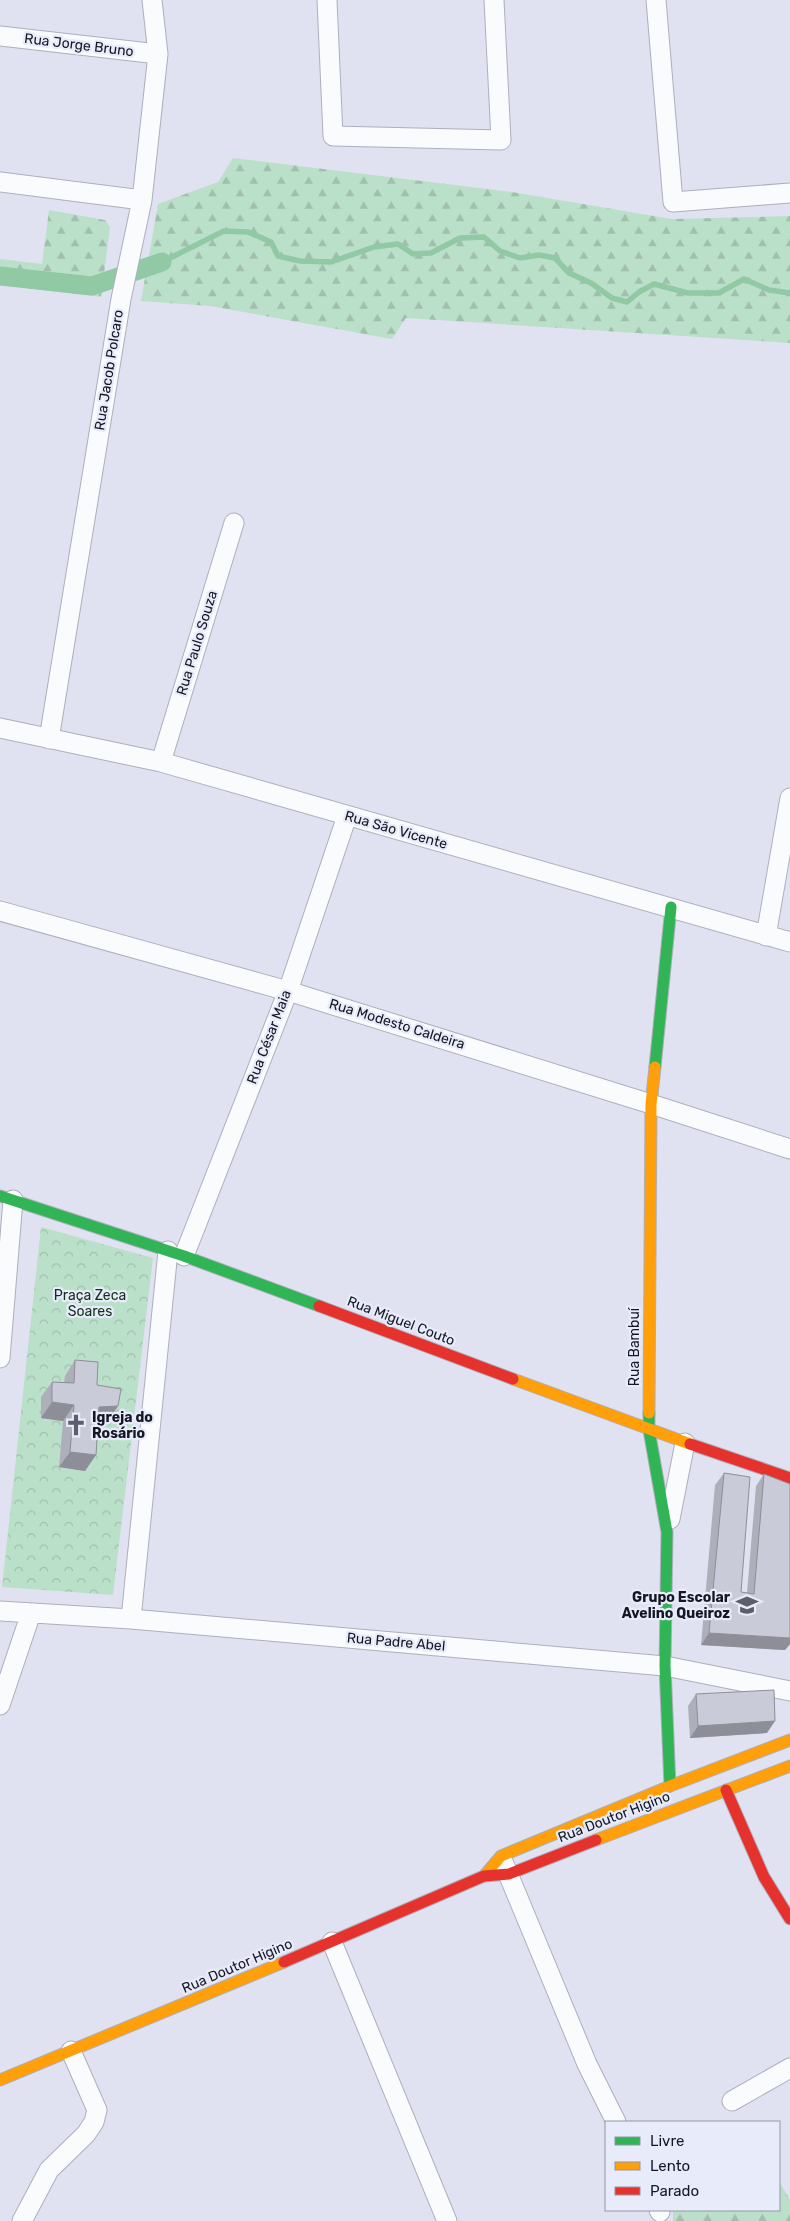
<svg xmlns="http://www.w3.org/2000/svg" width="790" height="2221" font-family="Rubik,sans-serif">
  <style>
    .forest { fill: url(#forest-firs) }
    .park { fill: url(#park-crowns) }
    .lines { fill: none; stroke-linecap: round; stroke-linejoin: round }
    .stream { stroke: #90c9a4; stroke-width: 5.5 }
    .canal { stroke: #90c9a4; stroke-width: 19 }
    .street-casing { stroke: #adafbc; stroke-width: 21 }
    .fast-casing { stroke: #adafbc; stroke-width: 13 }
    .slow-casing { stroke: #adafbc; stroke-width: 13 }
    .jam-casing { stroke: #adafbc; stroke-width: 13 }
    .street { stroke: #fafbfd; stroke-width: 19 }
    .fast { stroke: #30b455; stroke-width: 11 }
    .slow { stroke: #ff9f0a; stroke-width: 11 }
    .jam { stroke: #e5322d; stroke-width: 11 }
    .wall { fill: #adafba }
    .shaded-wall { fill: #8d8e97 }
    .building { fill: #c9cbd8; stroke: #8d8e97 }
    .labels { text-anchor: middle; dominant-baseline: central; stroke-width: 4.5; stroke-linejoin: round; paint-order: stroke }
    .street-label { font-size: 14px; fill: #151723; stroke: #e8ebfa }
    .park-label { font-size: 14px; fill: #0f3119; stroke: #e8ebfa }
    .poi-label { font-size: 14px; font-weight: bold; fill: #151723; stroke: #e8ebfa; text-anchor: start }
  </style>
  <defs>
    <pattern id="forest-firs" width="22" height="20" patternUnits="userSpaceOnUse" patternTransform="scale(1.25)"><rect width="22" height="20" fill="#bbe0ca"/><path d="M5 1l3.5 6h-7zM16 11l3.5 6h-7z" fill="#a0bfad"/></pattern>
    <pattern id="park-crowns" width="20" height="18" patternUnits="userSpaceOnUse" patternTransform="scale(1.25)"><rect width="20" height="18" fill="#bbe0ca"/><path d="M2 6a3 3 0 1 1 6 0M12 15a3 3 0 1 1 6 0" fill="none" stroke="#a0bfad"/></pattern>
  </defs>
  <rect width="100%" height="100%" fill="#e0e2f1"/>
  <!-- forest -->
  <path class="forest" d="M233,158L512,192L672,219L790,216V343L406,318L392,339L210,306L141,301L158,204L218,182Z
    M49,210L105,220L110,227L101,297L0,285V259L42,264Z
    M779,2181L790,2200V2221H673V2210H779Z"/>
  <!-- park -->
  <path class="park" d="M41,1227L153,1258L113,1595L2,1587Z"/>
  <g class="lines">
    <!-- stream -->
    <path class="stream" d="M162,262L224,231L248,232L271,242L278,256L300,261L331,262L374,247L398,244L413,254L431,253L460,238L484,237L500,251L520,258L539,255L555,258L569,273L591,283L612,298L627,302L639,292L654,284L688,293H719L744,279L769,290L790,293"/>
    <!-- canal -->
    <path class="canal" d="M0,276L92,286L162,262"/>
    <!-- street casing -->
    <g class="street-casing">
      <path id="street" d="M327,0L333,136L501,140L494,0
        M656,0L673,202L790,193
        M0,36L158,54
        M0,182L142,200
        M0,728L161,762L790,942
        M49,739L121,299L142,200L158,54L152,0
        M161,762L234,523
        M0,911L288,991L651,1104L790,1149
        M766,936L790,798
        M184,1256L288,991L347,816
        M0,1358L13,1200
        M670,1519L685,1443
        M0,1611L131,1619L665,1666L790,1691
        M131,1619L168,1251
        M0,1705L31,1613
        M504,1864L587,2064L616,2122
        M332,1942L447,2221
        M732,2101L790,2068
        M659,2210L660,2212
        M22,2221L49,2170L86,2134L94,2122L97,2110L71,2051"/>
    </g>
    <!-- fast casing -->
    <g class="fast-casing">
      <path id="fast" d="M655,1067L671,907
        M0,1196L184,1256L319,1306
        M649,1413V1430L667,1532L665,1666L670,1786"/>
    </g>
    <!-- slow casing -->
    <g class="slow-casing">
      <path id="slow" d="M513,1379L690,1444
        M649,1413L651,1104L655,1067
        M596,1840L790,1766
        M484,1876L501,1856L670,1786L790,1740
        M0,2080L284,1962"/>
    </g>
    <!-- jam casing -->
    <g class="jam-casing">
      <path id="jam" d="M319,1306L513,1379
        M690,1444L790,1478
        M726,1790L764,1877L790,1919
        M284,1962L484,1876L509,1874L596,1840"/>
    </g>
    <!-- street -->
    <use href="#street" class="street"/>
    <!-- fast -->
    <use href="#fast" class="fast"/>
    <!-- slow -->
    <use href="#slow" class="slow"/>
    <!-- jam -->
    <use href="#jam" class="jam"/>
  </g>
  <!-- wall -->
  <path class="wall" d="M75,1360L97,1385L118,1406L107,1422H98L85,1471L59,1467L63,1421L41,1418V1397L52,1382L64,1383L65,1376Z
    M724,1473L741,1592L747,1593L756,1486L764,1474L790,1484V1644L785,1650L701,1645L715,1485Z
    M696,1694L767,1733L690,1738L688,1706Z"/>
  <!-- shaded-wall -->
  <path class="shaded-wall" d="M52,1402L74,1405L63,1421L41,1418Z
    M118,1406L107,1422H88L99,1407Z
    M70,1452L96,1455L85,1471L59,1467Z
    M709,1633L790,1638V1644L785,1650L701,1645Z
    M775,1721L767,1733L690,1738L698,1726Z"/>
  <!-- building -->
  <path class="building" d="M75,1360L98,1362L97,1385L121,1389L118,1406L99,1407L96,1455L70,1452L74,1405L52,1402V1382L74,1383Z
    M724,1473L750,1477L741,1592L754,1594L764,1474L790,1484V1638L709,1633Z
    M774,1690L775,1721L698,1726L696,1694Z"/>
  <!-- icons -->
  <defs>
    <g id="church-bare" transform="scale(1.725)"><path d="M-1.2-6h2.4v3.5h3.3v2.4h-3.3V6h-2.4V-.1h-3.3v-2.4h3.3Z" fill="#5c5e6b" stroke="#e8ebfa" stroke-width="2.5" paint-order="stroke"/></g>
    <g id="school-bare" transform="scale(1.725)"><path d="M0-5L7-2L0 1L-7-2ZM-4 1L0 2.5L4 1V4Q0 6-4 4Z" fill="#5c5e6b" stroke="#e8ebfa" stroke-width="2.5" paint-order="stroke"/></g>
  </defs>
  <g fill-rule="evenodd">
    <use href="#church-bare" x="76" y="1425"/>
    <use href="#school-bare" x="747" y="1605"/>
  </g>
  <g class="labels">
    <!-- street labels -->
    <g class="street-label">
      <text transform="translate(79 45) rotate(7)">Rua Jorge Bruno</text>
      <text transform="translate(109 370) rotate(-81)">Rua Jacob Polcaro</text>
      <text transform="translate(197 643) rotate(-73)">Rua Paulo Souza</text>
      <text transform="translate(396 830) rotate(16)">Rua São Vicente</text>
      <text transform="translate(397 1024) rotate(17)">Rua Modesto Caldeira</text>
      <text transform="translate(269 1037) rotate(-69)">Rua César Maia</text>
      <text transform="translate(401 1321) rotate(21)">Rua Miguel Couto</text>
      <text transform="translate(634 1347) rotate(-90)">Rua Bambuí</text>
      <text transform="translate(396 1642) rotate(5)">Rua Padre Abel</text>
      <text transform="translate(614 1817) rotate(-21)">Rua Doutor Higino</text>
      <text transform="translate(237 1966) rotate(-23)">Rua Doutor Higino</text>
    </g>
    <!-- park labels -->
    <g class="park-label">
      <text x="90" y="1295">Praça Zeca<tspan x="90" dy="16">Soares</tspan></text>
    </g>
    <!-- poi labels -->
    <g class="poi-label">
      <text x="92" y="1417">Igreja do<tspan x="92" dy="16">Rosário</tspan></text>
      <text x="730" y="1597" text-anchor="end">Grupo Escolar<tspan x="730" dy="16">Avelino Queiroz</tspan></text>
    </g>
  </g>
  <!-- legend -->
  <rect x="605" y="2121" width="175" height="90" fill="#e8ebfa" stroke="#9496a4"/>
  <rect x="615" y="2137" width="25" height="8" fill="#30b455" stroke="#9496a4"/>
  <text x="650" y="2146" font-size="15" fill="#151723">Livre</text>
  <rect x="615" y="2162" width="25" height="8" fill="#ff9f0a" stroke="#9496a4"/>
  <text x="650" y="2171" font-size="15" fill="#151723">Lento</text>
  <rect x="615" y="2187" width="25" height="8" fill="#e5322d" stroke="#9496a4"/>
  <text x="650" y="2196" font-size="15" fill="#151723">Parado</text>
</svg>
